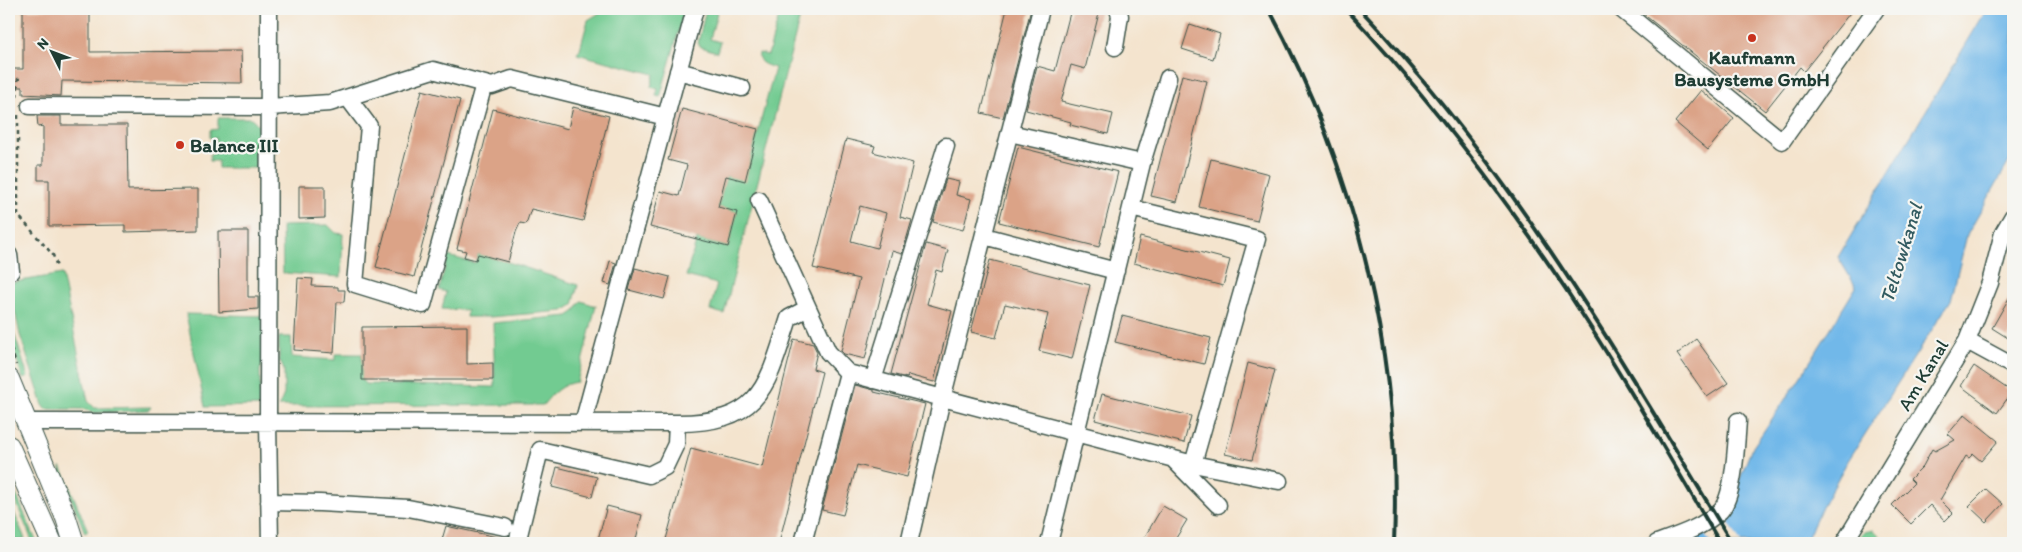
<svg xmlns="http://www.w3.org/2000/svg" width="2022" height="552" font-family="Itim,sans-serif">
  <style>
    .green { fill: #72cb91; stroke: #488462 }
    .water { fill: #71b8e9; stroke: #487a8e }
    .pier { fill: #f4e4ce }
    .building { fill: #dba387; fill-rule: evenodd }
    .lines { fill: none; stroke-linecap: round; stroke-linejoin: round }
    .minor-casing { stroke: #3f564b; stroke-width: 19 }
    .major-casing { stroke: #3f564b; stroke-width: 22 }
    .path { stroke: #3f564b; stroke-width: 2.5; stroke-dasharray: 4 4; stroke-linecap: butt }
    .minor { stroke: #fff; stroke-width: 16 }
    .major { stroke: #fff; stroke-width: 20 }
    .rail { stroke: #1f3d34; stroke-width: 4 }
    .poi-dot { fill: #c8321e; stroke: #f6f6f2; stroke-width: 2 }
    .labels { text-anchor: middle; dominant-baseline: central; stroke-width: 4.5; stroke-linejoin: round; paint-order: stroke }
    .poi-label { font-size: 19px; font-weight: bold; fill: #1f3d34; stroke: #f6f6f2 }
    .street-label { font-size: 19px; fill: #1f3d34; stroke: #f6f6f2 }
    .water-label { font-size: 20px; font-style: italic; fill: #345c61; stroke: #f6f6f2 }
  </style>
  <rect width="100%" height="100%" fill="#f6f6f2"/>
  <filter id="ink" filterUnits="userSpaceOnUse"><feTurbulence type="fractalNoise" baseFrequency=".02" numOctaves="2"/><feDisplacementMap in="SourceGraphic" scale="10" xChannelSelector="R" yChannelSelector="G"/><feConvolveMatrix kernelMatrix="1 2 1 2 8 2 1 2 1" color-interpolation-filters="sRGB"/></filter>
  <filter id="wash" filterUnits="userSpaceOnUse"><feTurbulence type="fractalNoise" baseFrequency=".0096" numOctaves="4" result="noise"/><feDisplacementMap in="SourceGraphic" scale="20" xChannelSelector="R" yChannelSelector="G"/><feGaussianBlur stdDeviation="1.12" result="paint"/><feColorMatrix in="noise" values="0 0 0 0 0 0 0 0 0 0 0 0 0 0 0 0 0 1.4 0 .05"/><feComposite in="paint" operator="in"/></filter>
  <g filter="url(#wash)">
    <rect width="100%" height="100%" fill="#f4e4ce"/>
    <!-- green -->
    <path class="green" d="M602,9H685L660,97L656,96L658,89L651,87L654,74L577,54L580,49L588,20L601,12Z
      M706,9H718L710,39L720,42L717,52L701,47L698,43Z
      M781,9H802L724,314L710,310L717,284L686,276L697,239L728,247L737,212L718,207L726,176L745,180L775,68C767,65 757,64 759,53L768,55Z
      M218,118H251C266,128 260,152 260,168H218V161H210V154L216,153V138H210V130L218,129Z
      M328,225L336,233L343,234L341,277L283,273L282,226Z
      M478,254L508,262L578,285L573,305L563,311L490,317H466L467,310L442,309L446,292L439,290L448,256L475,263Z
      M62,274L88,401L95,408L151,407L149,410L93,413L85,409H46L43,405L20,335L9,283Z
      M581,301L596,306L577,382C561,384 553,393 543,405L279,406L284,394V370L279,359V337H291L292,357L335,360V354H362V380L365,384L495,387L493,323L568,316L574,312Z
      M186,314L265,316V359L260,370V393L266,406L205,407Z
      M9,317L28,377L23,379L9,335Z
      M61,466L88,531L85,533L61,473Z
      M16,494L37,543H33L13,495Z
      M9,500L25,539L18,541L9,538Z
      M1874,530L1887,543H1854L1864,532Z"/>
    <!-- water -->
    <path class="water" d="M1987,9H2013V155L1967,235L1951,300L1846,464L1820,511L1805,543H1694L1731,502L1751,450L1805,370L1856,287L1838,257Z"/>
    <!-- pier -->
    <path class="pier" d="M1721,510L1741,543H1710L1703,531Z"/>
    <g id="blocks">
      <!-- building -->
      <path class="building" d="M90,9V52L241,51L242,83L62,81L61,96L23,94V87H9V69H23V10Z
        M1007,9H1031L1003,118L981,113Z
        M1071,9H1100L1085,69L1071,65L1061,102L1113,114L1108,134L1070,125L1071,122L1026,110L1037,66L1055,71Z
        M1637,9H1853L1804,71L1800,67L1765,111Z
        M1190,24L1220,34L1213,59L1182,49Z
        M1182,75L1207,81L1177,202L1151,196Z
        M422,90L460,100L414,277L376,267Z
        M1701,90L1734,118L1708,150L1675,122Z
        M573,107L609,116L583,221L531,209L526,224L520,223L516,232L508,262L478,254L476,260L464,257L466,251L457,249L493,109L568,129Z
        M682,109L758,129L745,181L726,176L718,207L737,212L728,247L650,227L660,191L679,196L687,165L668,160Z
        M37,116H61V125H127L128,190L198,189V230L125,232V225L49,226V180H38V165H43V126L38,127Z
        M846,139L875,146L873,152L913,163L900,217L912,220L902,254L892,251L865,359L844,354L841,351L859,279L813,268ZM860,206L886,213L877,248L851,241Z
        M1018,147L1118,172L1099,247L999,222Z
        M1211,159L1269,174L1257,221L1199,207Z
        M946,179L959,182L956,195L971,199L963,230L933,222Z
        M299,186H325V218L299,219Z
        M218,231H248V297H258V309L219,312Z
        M1140,237L1230,260L1223,286L1134,263Z
        M926,244L948,250L942,272L936,270L927,304L952,311L934,382L908,375L907,378L891,374Z
        M990,260L1090,285L1072,359L1039,351L1048,314L1005,304L996,338L971,332Z
        M610,261L616,263L610,285L604,283Z
        M635,268L670,277L664,299L629,290Z
        M298,278L313,279L312,286L338,287V290H345L344,302H337L334,353L294,350Z
        M2013,291V329L2008,338L1992,328Z
        M1122,316L1211,338L1204,364L1115,342Z
        M467,326V364L493,363V380H362V327Z
        M794,339L813,344L817,352L813,369L822,372L779,543H665L691,448L762,467Z
        M1696,339L1728,383L1707,397L1677,354Z
        M1248,363L1275,370L1252,460L1225,454Z
        M1974,366L2012,392L1997,413L1961,386Z
        M855,385L874,390V392L925,404L907,477L857,465L843,515L822,510Z
        M1102,394L1191,416L1184,443L1095,420Z
        M1965,414L1998,441L1981,461L1973,454L1969,458L1966,456L1940,500L1953,513L1945,521L1930,505L1911,524L1892,505L1914,483L1910,479L1923,466L1932,449L1935,451L1955,440L1948,434Z
        M557,467L597,477L592,497L552,487Z
        M1986,489L2003,504L1986,522L1969,506Z
        M607,506L642,515L635,543H597Z
        M1163,506L1187,520L1173,543H1141Z
        M446,526L506,539V543H441Z"/>
    </g>
  </g>
  <g filter="url(#ink)">
    <use href="#blocks" fill-opacity="0" stroke="#3f564b" stroke-width="1"/>
    <g class="lines">
      <!-- minor casing -->
      <g class="minor-casing">
        <path id="minor" d="M269,9L268,422L270,543
          M1621,9L1782,141L1876,9
          M1115,47L1120,16L1118,9
          M678,71L742,88
          M348,98L369,126L355,284L423,305L484,84
          M30,106L269,107L330,103L433,70L492,86L512,79L666,117
          M1010,133L1142,163
          M759,200L828,352L848,373L1193,464L1279,481
          M1131,208L1257,239L1193,464
          M984,236L1116,271
          M9,255L11,271H9
          M1967,341L2013,366
          M873,380L946,146
          M26,422L677,423C761,423 767,387 789,318L808,308
          M583,423L695,9
          M1172,458L1218,505
          M269,502L320,503L408,508L505,527
          M517,543L540,450L649,475L665,467L676,444L677,423
          M803,543L848,373
          M909,543L942,399L1041,9
          M1049,543L1142,163L1168,78
          M1657,543C1679,535 1702,528 1720,511C1735,496 1736,443 1738,421
          M1844,543L1967,341L1990,283L2003,233L2013,216"/>
      </g>
      <!-- major casing -->
      <g class="major-casing">
        <path id="major" d="M9,379L66,518L74,543
          M9,446L52,543"/>
      </g>
      <!-- path -->
      <path class="path" d="M9,79H17
        M17,97L18,79H23
        M18,115V215L53,255L57,267
        M9,341L16,365"/>
      <!-- minor -->
      <use href="#minor" class="minor"/>
      <!-- major -->
      <use href="#major" class="major"/>
      <!-- rail -->
      <path class="rail" d="M1269,9C1356,171 1402,359 1394,543
        M1346,9C1427,95 1499,190 1565,288C1620,371 1670,458 1720,543
        M1360,9C1510,168 1620,357 1732,543"/>
    </g>
  </g>
  <!-- markers -->
  <g class="poi-dot">
    <circle cx="1752" cy="38" r="5"/>
    <circle cx="180" cy="145" r="5"/>
  </g>
  <g class="labels">
    <!-- poi labels -->
    <g class="poi-label">
      <text x="1752" y="57">Kaufmann<tspan x="1752" dy="22">Bausysteme GmbH</tspan></text>
      <text x="190" y="145" text-anchor="start">Balance III</text>
    </g>
    <!-- street labels -->
    <g class="street-label">
      <text transform="translate(1923 375) rotate(-59)">Am Kanal</text>
    </g>
    <!-- water labels -->
    <g class="water-label">
      <text transform="translate(1901 253) rotate(-73)">Teltowkanal</text>
    </g>
  </g>
  <!-- margin -->
  <rect width="2022" height="552" fill="none" stroke="#f6f6f2" stroke-width="30"/>
  <!-- north arrow -->
  <g transform="translate(52 52) rotate(312)" stroke="#f6f6f2" stroke-width="4" paint-order="stroke">
  <path d="M0-4L9 19L0 12L-9 19Z" fill="#1f3d34"/>
  <text y="-8" font-size="14" font-weight="bold" text-anchor="middle" fill="#1f3d34">N</text>
  </g>
</svg>
